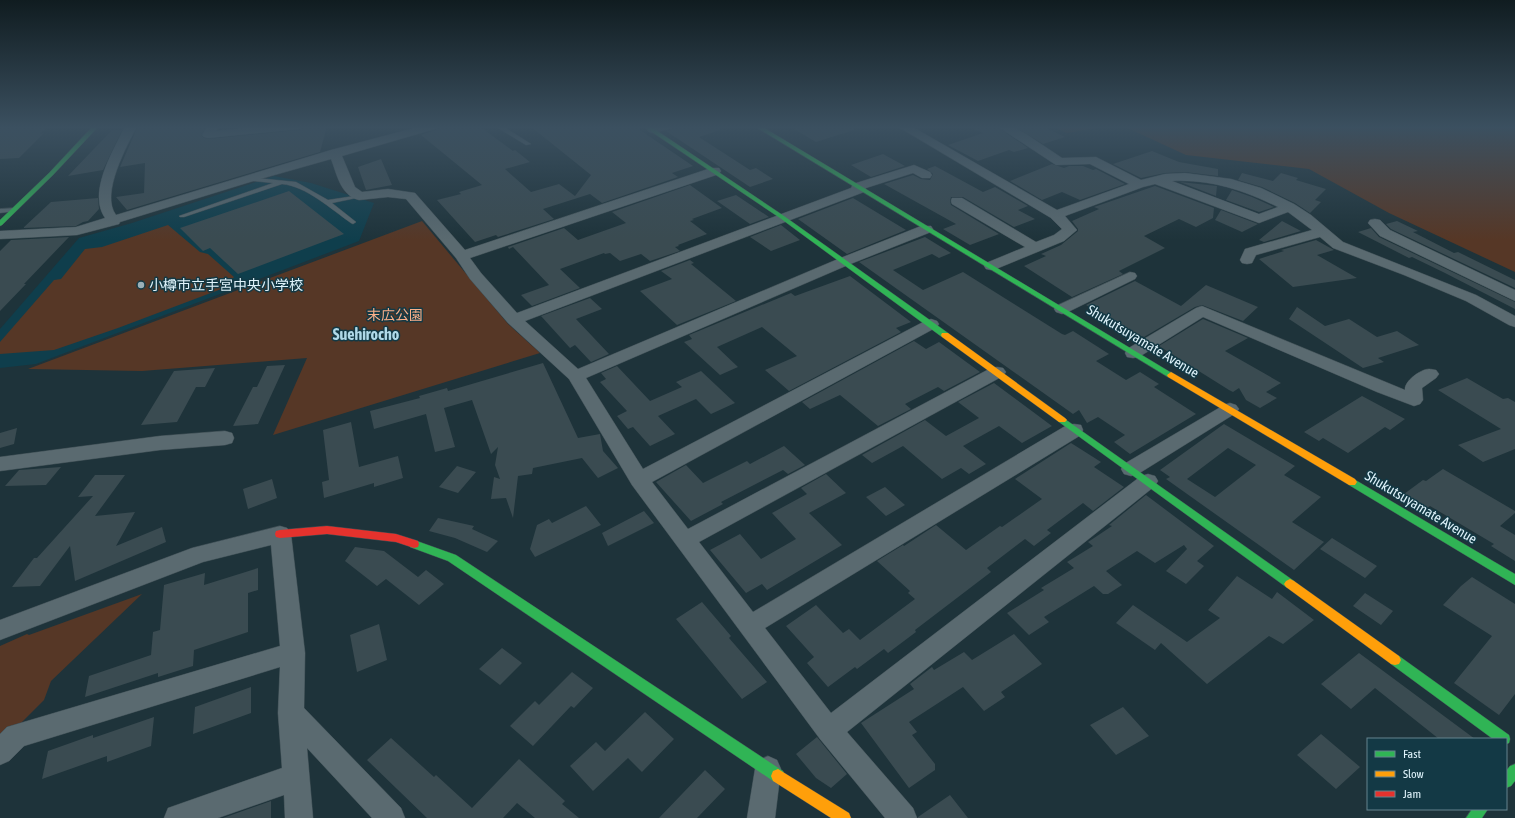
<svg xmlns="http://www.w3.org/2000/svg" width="1515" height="818" font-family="'Asap Condensed','Noto Sans JP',sans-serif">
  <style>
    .built { fill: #0f3e4c }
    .green { fill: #563726 }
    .building { fill: #3a4b51; fill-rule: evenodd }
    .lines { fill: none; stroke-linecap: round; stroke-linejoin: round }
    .lane-casing { stroke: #3e4e54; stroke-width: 1 }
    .street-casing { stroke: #3e4e54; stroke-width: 1 }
    .fast-casing { stroke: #3e4e54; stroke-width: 1 }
    .slow-casing { stroke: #3e4e54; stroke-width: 1 }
    .jam-casing { stroke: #3e4e54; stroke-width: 1 }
    .lane { fill: #5a6a70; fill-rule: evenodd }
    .street { fill: #5a6a70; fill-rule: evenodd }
    .fast { fill: #30b455; fill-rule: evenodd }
    .slow { fill: #ff9f0a; fill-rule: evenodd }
    .jam { fill: #e5322d; fill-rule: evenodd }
    .poi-dot { fill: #9bb0b7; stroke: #133945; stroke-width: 1.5 }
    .labels { text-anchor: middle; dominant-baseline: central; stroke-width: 3; stroke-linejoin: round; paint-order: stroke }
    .poi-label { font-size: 14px; fill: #dff3fb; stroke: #133945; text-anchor: start }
    .park-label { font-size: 14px; fill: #faaf89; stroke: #133945 }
    .street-label { font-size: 14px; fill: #dff3fb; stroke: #133945 }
    .quarter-label { font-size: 16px; font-weight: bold; fill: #b0d9e8; stroke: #133945 }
  </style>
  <rect width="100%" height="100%" fill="#1e333a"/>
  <!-- built -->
  <path class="built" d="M274,176L311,183L374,203L359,241L36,364L0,368V329L79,238L132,223Z"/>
  <!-- green -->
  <path class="green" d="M1052,126H1109L1067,133Z
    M1123,126H1515V272L1389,213L1309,169L1186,155Z
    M422,221L508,324L540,353L273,435L307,358L142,371L28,369Z
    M168,225L200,252L208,254L234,277L224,288L118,328L54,350L0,354V342L54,280L61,279L85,249L102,247Z
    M142,594L51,681L44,700L0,744V646L27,634L29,635Z"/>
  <!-- building -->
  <path class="building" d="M0,126H48L40,134L44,133L19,158L0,159Z
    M138,126H206L201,135L204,138L208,139L299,130L305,128L327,126L320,152L127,210L116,197L144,193L145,163L120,167Z
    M441,126H479L513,151L515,150L530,162L505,169L531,192L559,184L575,196L591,175L530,126H638L640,130L693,166L672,173L678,177L602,203L590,194L543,209L554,219L498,237L496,235L475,242L437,200L461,194L459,192L482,185L421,135L438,129Z
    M676,126H719L720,130L699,137L750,170L756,168L773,179L750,187L666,131L673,129Z
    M789,126H854V130L816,142Z
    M967,126H996L1028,148L1014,152L1009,150L978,161L948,145L983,133Z
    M1014,126H1042L1065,137L1043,144Z
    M112,130H122L103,170L68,176Z
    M1152,151L1179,162L1218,169V176L1185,172L1165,173L1141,178L1113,164Z
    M883,154L905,166L871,177L851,165Z
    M381,159L392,185L366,190L358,167Z
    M1052,164L1064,168L1069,166H1083L1093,170L1096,169L1125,184L1080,200L1062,192L1042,200L1010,181Z
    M935,166L983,192L995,187L1028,206L1018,210L1035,219L1014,227L963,197H951L950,201L951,205L999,234L970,245L943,229L956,224L884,184L913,175L921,179L930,180L933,174L927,169Z
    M1242,173L1273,181L1281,173L1298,178L1296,180L1326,189L1315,200L1321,202L1310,213L1295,203L1262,187L1238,180Z
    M1180,182L1217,186L1216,196Z
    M690,185L722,208L692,219L694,220L690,221L707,234L678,245L679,246L675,247L680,251L650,261L641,254L620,261L610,253L605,254L604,253L560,269L580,288L532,306L521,295L549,285L513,247L509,249L508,247L564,228L578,240L626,223L612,212Z
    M1155,186L1214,208L1213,218L1196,227L1179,219L1144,236L1165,248L1119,271L1123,274L1072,297L1024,266L1046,256L1041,254L1061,245L1078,231V229L1072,221L1099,209L1094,207Z
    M1232,190L1252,197L1274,207L1259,212L1226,200Z
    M289,191L344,234L238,274L210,248L203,251L180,228Z
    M736,195L769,217L750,224L717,201Z
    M98,198L99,209L88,221L83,222L76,226L23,228L51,202Z
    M853,198L906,230L847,254L798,219Z
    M1221,210L1258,224L1242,232L1215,220Z
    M1282,221L1301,231L1264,242L1259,240Z
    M1397,221L1418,231L1413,232L1454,253L1458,252L1515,280V288L1391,229L1386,224Z
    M781,225L800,240L771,251L750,237Z
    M1371,228L1379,237L1515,302V309L1445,273L1412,257L1409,258L1358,232Z
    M69,237L24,284H26L0,311V251L11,240Z
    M925,237L951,253L939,258L932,254L893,270L923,290L963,272L1062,334L1065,335L1073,331L1109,354L1096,361L1126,380L1140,372L1159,384L1154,387L1196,414L1130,454L1114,442L1125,435L1098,417L1087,423L1079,410L1073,414L859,262Z
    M1316,240L1334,250L1317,255L1357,278L1293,287L1259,259L1284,251L1281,250Z
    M690,260L694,263L691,264L736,301L677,325L640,291L672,279L661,271Z
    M850,276L911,322L896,328L901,332L789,391L765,370L797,356L762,327L717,347L738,367L720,375L684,342L692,339L689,335L791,293L795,296Z
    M1135,281L1181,306L1206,285L1258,307L1243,321L1202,305L1195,307L1144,337L1138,335L1086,305Z
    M590,298L602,309L576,319L609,354L591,362L575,345L570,348L541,316Z
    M1297,307L1325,326L1349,319L1377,337L1397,331L1419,345L1378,358L1384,362L1363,368L1289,319Z
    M1203,319L1248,338L1225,351L1281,383L1266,392L1277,398L1260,408L1246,400L1239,388L1233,392L1229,390L1159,346Z
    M914,341L926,349L939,342L980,372L944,391L938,387L905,404L911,409L878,426L840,395L810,409L802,402Z
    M543,363L578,438L600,434L603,451L618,468L598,478L582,458L533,468L532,474L518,476L513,518L506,498L491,499L494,477L500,479L495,465L498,447L491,454L472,400L444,408L455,447L435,452L426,414L374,429L370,411L420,398L419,396L447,388L448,391Z
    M285,365L258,424L233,426L253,387H257L267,366Z
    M617,366L650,401L682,387L676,382L701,371L735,403L711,414L696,399L658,416L675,434L650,446L633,427L628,429L617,416L627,411L600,382L606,379L601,373Z
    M215,368L205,387H196L177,422L141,425L174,371Z
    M1467,378L1503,399L1508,398L1515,402V449L1483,462L1458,445L1501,429L1438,390Z
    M994,383L1052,426L1022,443L999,426L963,446L986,464L969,474L961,468L942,479L903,446L872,463L862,455L925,420L946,436L979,418L958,402Z
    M1362,396L1405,419L1390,430L1385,427L1348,453L1323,438L1319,441L1304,432Z
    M351,422L359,467L398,456L403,478L374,487V483L324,498L322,482L329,480L323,430Z
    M1224,424L1295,466L1284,475L1321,497L1292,522L1324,542L1294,570L1166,479L1170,477L1160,470ZM1228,448L1256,465L1215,497L1187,479Z
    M17,428L14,444L0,448V433Z
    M1071,443L1101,462L1094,467L1124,487L1093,511L1083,503L1047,530L1051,533L1034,546L1025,539L987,568L991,572L915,630L916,632L888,653L884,649L857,669L855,667L828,687L807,663L814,657L786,626L816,605L843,633L849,629L860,640L915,599L908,593L910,591L877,561L903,545L904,546L936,525L966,550L1000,526L1002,527L1042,499L1015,479Z
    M784,446L805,465L788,474L783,470L721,502L723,504L691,521L656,482L686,465L703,483L747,461L750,464Z
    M457,466L476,472L458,493L439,487Z
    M61,467L46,485L5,486L19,470Z
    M1443,469L1515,511V513L1500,526L1515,535V561L1491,546L1494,544L1430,506L1427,508L1404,494L1423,480L1426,481Z
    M826,474L846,493L809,513L842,545L767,590L762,584L746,593L710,550L740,534L761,559L796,539L772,513L807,494L801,488Z
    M95,475H125L95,516L135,512L116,546L162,527L166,542L75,581L70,546L40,586L12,587L34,558H37L93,496L78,497Z
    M272,479L277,498L248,509L243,489Z
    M885,487L905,505L886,516L866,497Z
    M1146,495L1214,546L1197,561L1204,566L1186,584L1166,571L1187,549L1184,545L1155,563L1137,551L1106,571L1122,585L1108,594H1103L1094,586L1044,617L1049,622L1029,635L1007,613L1044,590L1041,588L1074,568L1067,562L1093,546L1088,542L1112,526L1109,525Z
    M586,506L601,525L535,557L530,549L537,525L549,519L552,523Z
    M644,511L654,523L608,546L602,533Z
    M438,518L474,526L472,529L498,541L487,552L455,538L429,531Z
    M1332,538L1377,566L1365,578L1320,549Z
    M355,547L384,551L418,577L426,570L444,584L419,605L386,579L377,586L345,561Z
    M258,568V590L248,593V632L194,650L193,666L158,677V673L85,697L89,676L151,655L153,632L160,630L164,585L205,573L204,585Z
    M1237,576L1272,599L1277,592L1314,620L1283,644L1269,636L1207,684L1161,643L1155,650L1116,623L1133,605L1187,642L1220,618L1208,610Z
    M1472,577L1515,604V694L1499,715L1454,683L1492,636L1443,605L1461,586Z
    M1365,593L1393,611L1381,625L1353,606Z
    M702,602L731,636L729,638L767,682L742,699L676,619Z
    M379,624L387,660L357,672L350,635Z
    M1014,634L1042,664L1001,692L1005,697L984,711L963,687L909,722L917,732L912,735L935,764V770L909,788L861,723L914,689L910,684L932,667L934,670L964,652L972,660Z
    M502,648L522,663L500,685L479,669Z
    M1359,653L1475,739H1439L1375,688L1351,709L1321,684Z
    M572,672L593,688L574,708L571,706L533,746L510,726L535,701L539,705Z
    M251,687V713L193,734L195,707Z
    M1123,707L1149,736L1116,755L1090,725Z
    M645,712L674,739L642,772L628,758L593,791L570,766L596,742L605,751Z
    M154,717L151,746L107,762V756L42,779L48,751L93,735V738Z
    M1321,734L1360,767L1336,789L1297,755Z
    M817,737L847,774L831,788L816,778L796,754Z
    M391,738L434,777L436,775L472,808L519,759L565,801L562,804L579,818H535L517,803L503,818H427L367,760Z
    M705,770L725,789L697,818H659Z
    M950,795L968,818H918V817Z
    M271,801V818H223Z"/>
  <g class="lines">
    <!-- lane casing -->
    <g class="lane-casing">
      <path id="lane" d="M498,126H505L504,127L531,144L526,145L498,128Z
        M246,177L296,182L328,200L361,195V197L332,203L356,222L353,224L351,223C331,209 306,186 282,184L184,217H180L179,216L273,183L244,180L243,179Z
        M13,208L16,210L15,211L0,213V209Z"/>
    </g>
    <!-- street casing -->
    <g class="street-casing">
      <path id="street" d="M125,126H137C127,146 100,194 116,215L331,150L422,126H440L438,128L342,156L355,187L362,192L388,189L415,193L465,250L711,168H719L721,171L719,174L470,258L481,273L517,313L851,188L853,184L914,165L930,172L932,175L930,178H922L913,173L866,188L864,192L525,321L578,369L838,259L921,226H931L933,229L931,232L848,265L586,378L643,469L925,321L931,319L937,321L939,324L937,327L652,482L688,529L991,368L997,367L1003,368L1006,372L1003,376L699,542L753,612L1067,425L1074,424L1081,425L1083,430L1081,435L765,628L831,713L1141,476L1148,474L1155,476L1158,481L1155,486L847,732L913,808L917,818H885L820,739L632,485L569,379L508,323L470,279L456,258L406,199L388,197L359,200C340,195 337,174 331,159L250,182L120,222L119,224L77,235L0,239V231L76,227L105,218C87,192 114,150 125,126Z
        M208,126H220L216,131L265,126H305L299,129L208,138L204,137L202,135Z
        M656,126H675L673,128L653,133L649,132L647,130L649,128Z
        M897,126H911L1057,210L1129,184L1090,164L1056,165L997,126H1011L1026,134L1062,158L1096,157L1141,180L1165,174L1185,173L1231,179L1261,188L1294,204L1311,215L1343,242L1476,295L1515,316V327L1509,325L1466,301L1404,275L1333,248L1320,237L1256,255L1252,263L1247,264L1242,263L1240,260L1245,249L1312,230L1288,212L1259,223L1155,184L1143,187L1065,216L1077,230L1064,241L996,269L991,270L986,269L984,266L986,263L1025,247L952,204L951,201L952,198H962L1036,242L1054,235L1062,229L1051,218ZM1172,181C1211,179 1243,190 1278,207L1259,214Z
        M1375,219L1380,220L1390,230L1515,290V301L1380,236L1368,223L1370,220Z
        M1130,272L1135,273L1137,276L1135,279L1068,312L1062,314L1056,312L1054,309L1056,306Z
        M1202,306L1405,390C1404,381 1421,369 1429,369C1431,369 1435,370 1436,370L1439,374L1436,378L1422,388L1423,400L1420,404L1414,406L1377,392L1203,317L1139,357L1133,358L1127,357L1125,353L1127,349L1196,308Z
        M1230,403L1236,405L1239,409L1236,413L1138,474L1131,476L1124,474L1121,469L1124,464L1224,405Z
        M225,431L232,433L234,438L232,443L225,445L160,450L0,471V457L160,436Z
        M280,526L287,528L291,534L305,653L304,708L401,808L405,818H372L307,748L313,818H285L284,795L218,818H164L168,808L282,768L278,713L280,667L24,746L9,761L0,765V734L7,727L280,646L271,545L203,562L0,640V620L192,548Z
        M768,756L777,760L781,769L775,818H747L755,769L759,760Z"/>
    </g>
    <!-- fast casing -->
    <g class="fast-casing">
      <path id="fast" d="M93,126H99L53,175L2,225L0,226V220L49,173Z
        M643,126H650L784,216L948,333L949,335L948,337H942L780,218Z
        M754,126H761L1175,375L1174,377H1168Z
        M1062,417L1294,581L1296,584L1294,587L1290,589L1286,587L1059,422L1057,420L1059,418Z
        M1352,478L1515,574V585L1349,485L1347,482L1349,479Z
        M414,540L456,555L783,771L785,776L783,781L778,783L773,781L448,561L410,547L409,544L410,541Z
        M1395,655L1399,656L1509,735L1510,739L1509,743L1506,744V739H1493L1391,664L1389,660L1391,656Z
        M1515,764V781L1511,786L1506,788V771L1510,766Z
        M1472,809H1488L1482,818H1466Z"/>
    </g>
    <!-- slow casing -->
    <g class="slow-casing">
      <path id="slow" d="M942,333H948L1065,418L1067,420L1065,422H1059L942,337L941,335Z
        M1171,372L1355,479L1357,482L1355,485H1349L1168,377L1167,375Z
        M1290,579L1294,581L1399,656L1401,660L1399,664L1395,665L1391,664L1286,587L1284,584L1286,581Z
        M778,769L849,813L851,818H831L773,781L771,776L773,771Z"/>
    </g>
    <!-- jam casing -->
    <g class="jam-casing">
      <path id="jam" d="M327,526L396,534L418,541L419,544L418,547L414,548L396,542L327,534L280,538L276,537L275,534L276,531L280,530Z"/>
    </g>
    <!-- lane -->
    <use href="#lane" class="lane"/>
    <!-- street -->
    <use href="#street" class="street"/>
    <!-- fast -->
    <use href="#fast" class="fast"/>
    <!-- slow -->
    <use href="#slow" class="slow"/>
    <!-- jam -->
    <use href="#jam" class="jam"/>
  </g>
  <!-- sky -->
  <linearGradient id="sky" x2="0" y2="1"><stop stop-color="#101c20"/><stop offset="0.53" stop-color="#3b5060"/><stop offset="1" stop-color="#3b5060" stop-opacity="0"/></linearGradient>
  <rect width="1515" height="240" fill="url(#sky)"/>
  <!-- markers -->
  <circle class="poi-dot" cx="141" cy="285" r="4"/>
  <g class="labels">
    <!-- poi labels -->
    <g class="poi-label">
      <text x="149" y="285">小樽市立手宮中央小学校</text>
    </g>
    <!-- park labels -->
    <g class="park-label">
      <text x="395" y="315">末広公園</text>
    </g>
    <!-- street labels -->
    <g class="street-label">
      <text transform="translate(1143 341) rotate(31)">Shukutsuyamate Avenue</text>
      <text transform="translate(1421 507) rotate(31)">Shukutsuyamate Avenue</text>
    </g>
    <!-- quarter labels -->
    <g class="quarter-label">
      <text x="366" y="334">Suehirocho</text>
    </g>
  </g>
  <!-- legend -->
  <rect x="1367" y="738" width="140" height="72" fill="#133945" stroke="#65838e"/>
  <rect x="1375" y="751" width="20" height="6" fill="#30b455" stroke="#65838e"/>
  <text x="1403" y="758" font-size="12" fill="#dff3fb">Fast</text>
  <rect x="1375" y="771" width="20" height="6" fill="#ff9f0a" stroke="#65838e"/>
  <text x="1403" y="778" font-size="12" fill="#dff3fb">Slow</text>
  <rect x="1375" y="791" width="20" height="6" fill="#e5322d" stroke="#65838e"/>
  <text x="1403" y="798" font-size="12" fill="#dff3fb">Jam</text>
</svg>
